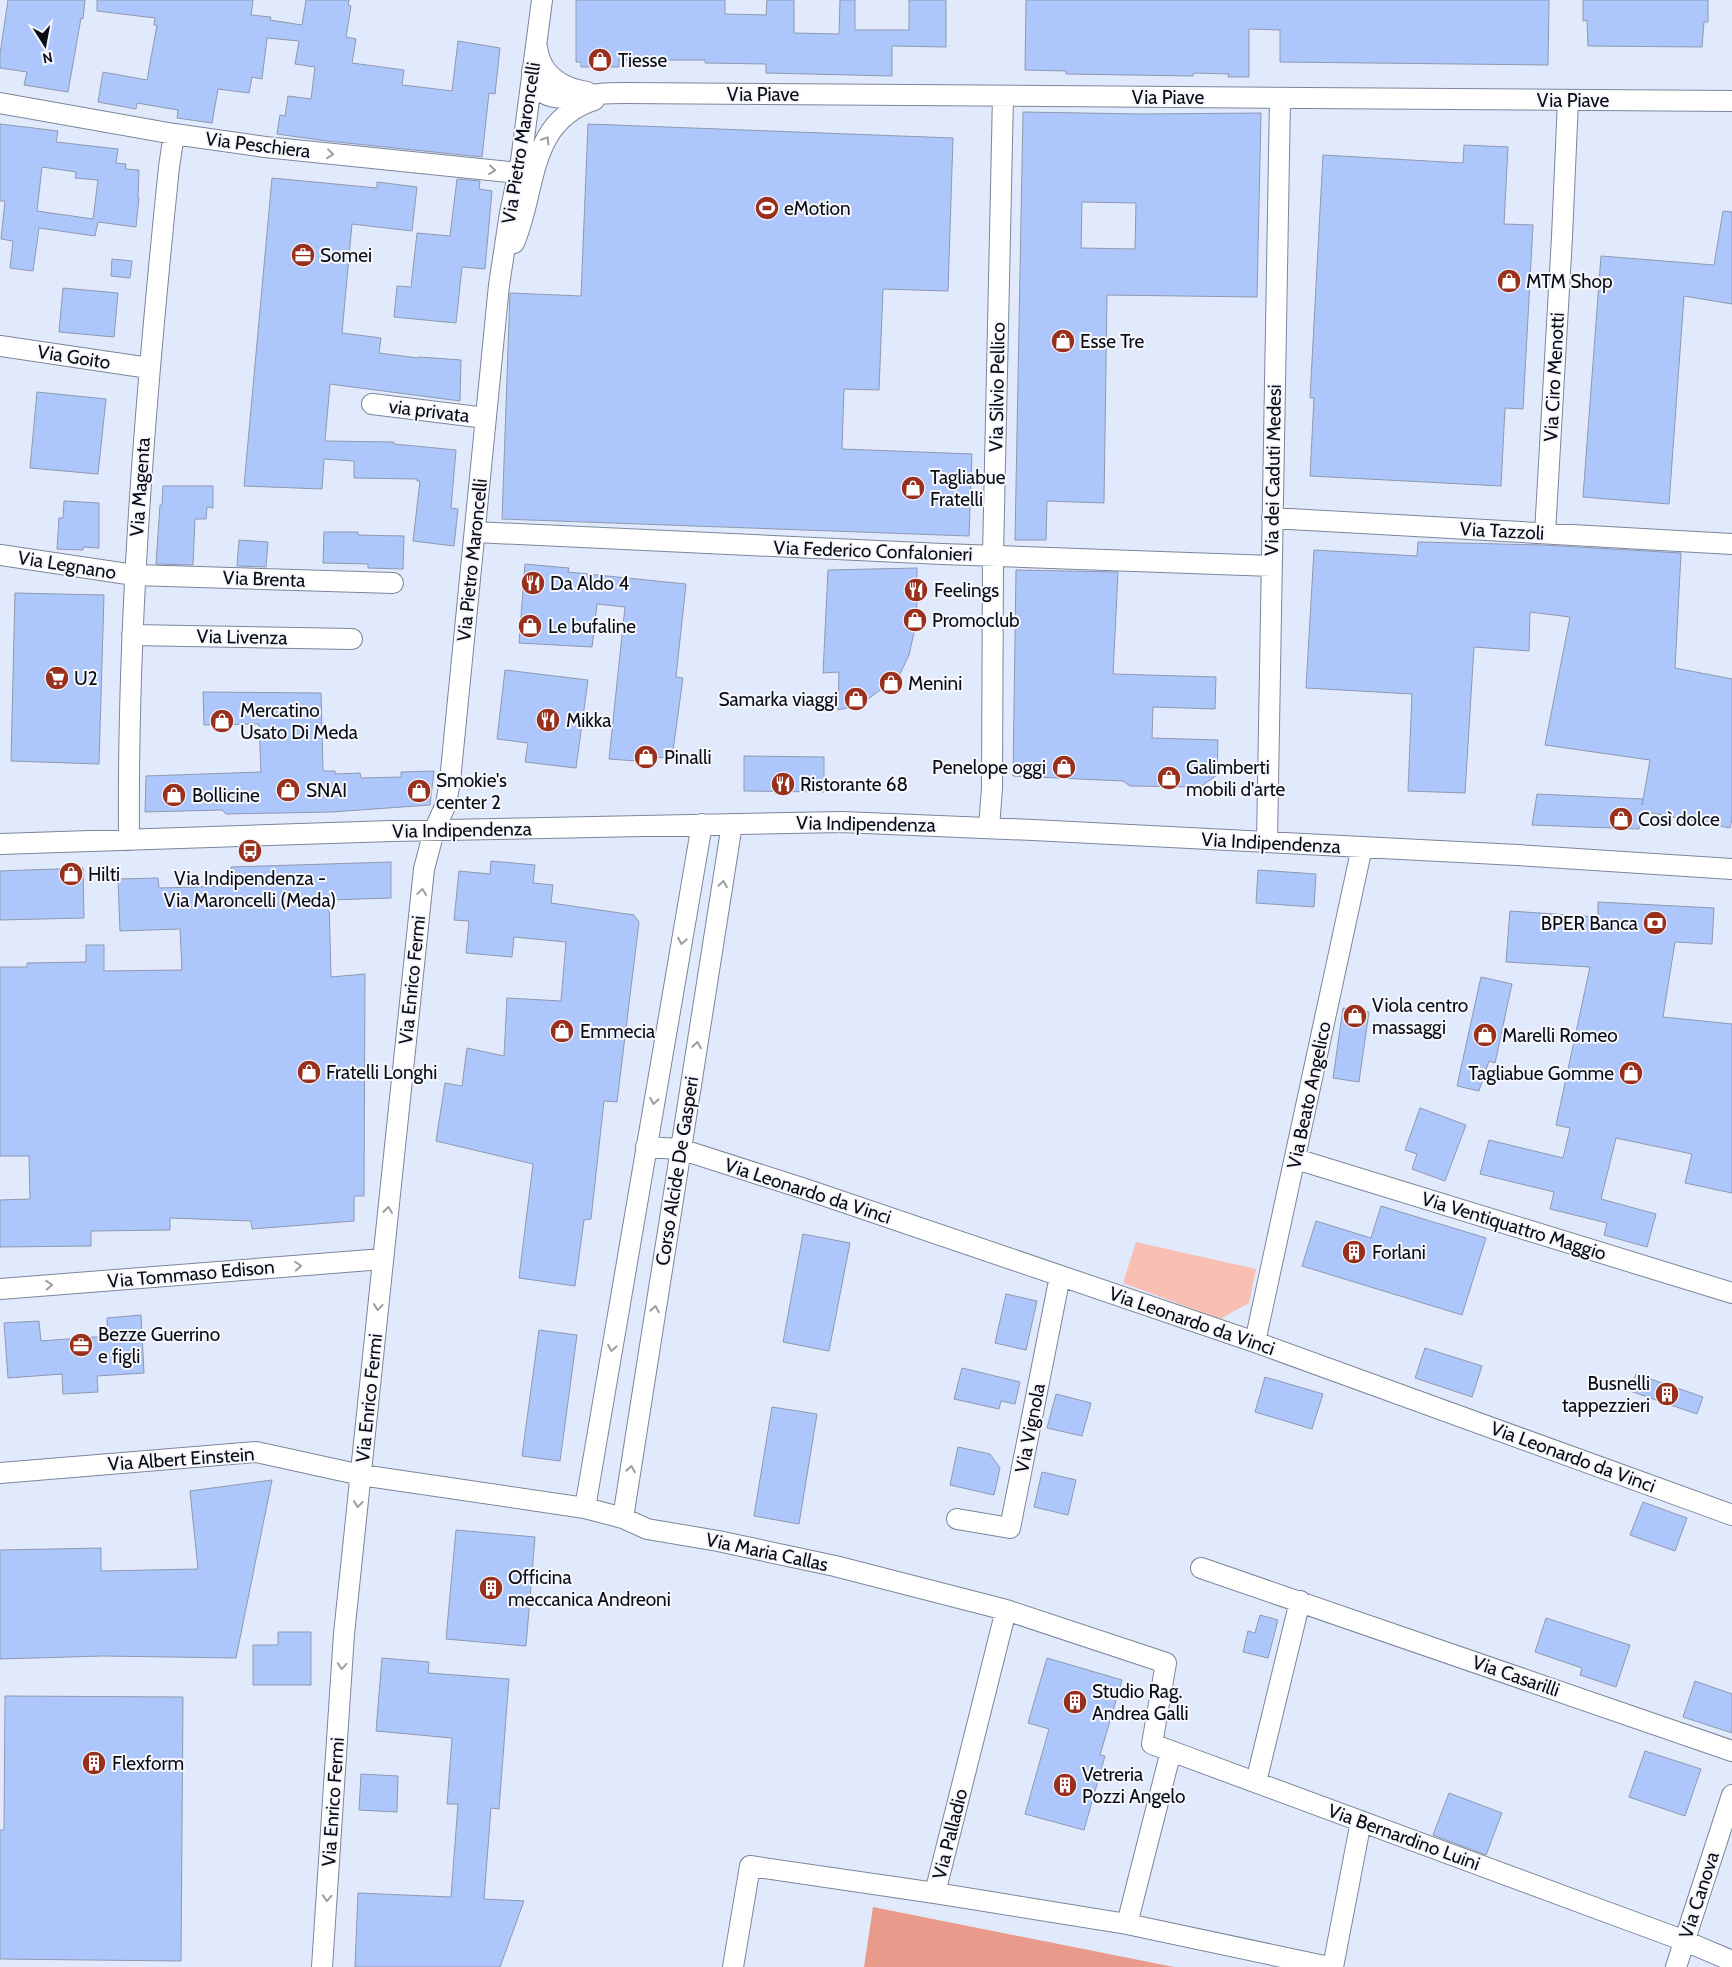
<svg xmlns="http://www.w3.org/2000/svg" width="1732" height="1967" font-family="Cabin,sans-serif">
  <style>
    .green { fill: #f9bfb3 }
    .forest { fill: #ea9a8a }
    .building { fill: #adc7fc; stroke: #8e99ae; fill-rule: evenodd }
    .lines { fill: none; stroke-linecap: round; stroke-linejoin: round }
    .minor-casing { stroke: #7b869a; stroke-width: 22 }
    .minor { stroke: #fff; stroke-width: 20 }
    .oneway { stroke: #9d9ea1 }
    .labels { text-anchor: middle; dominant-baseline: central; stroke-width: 4; stroke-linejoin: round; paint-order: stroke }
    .poi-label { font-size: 19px; fill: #090c14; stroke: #f5f7fc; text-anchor: start }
    .street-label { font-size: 19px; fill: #090c14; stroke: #f5f7fc }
  </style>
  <rect width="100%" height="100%" fill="#e1eafd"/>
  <!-- green -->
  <path class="green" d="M1136,1242L1256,1269L1249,1303L1220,1319L1123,1283Z"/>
  <!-- forest -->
  <path class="forest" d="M873,1907L1174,1967H864Z"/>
  <!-- building -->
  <path class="building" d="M8,0H85L83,19L81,18L68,92L24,85L27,72L0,68V54Z
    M97,0H253L251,15L271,17L270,20L302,25L306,0H349L348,5L351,6L346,37L356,39L352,63L404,70L402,85L420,87L452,91L458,41L500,48L495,94L489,93L482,157L327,141L277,134L280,115L285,116L288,96L311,99L315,67L295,64L299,41L267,38L262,79L252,77L249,93L218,89L212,123L177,118L178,110L137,103L136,109L98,102L103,72L147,80L157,25H154L155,18L97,11Z
    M576,0H725V14L766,15L767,0H794V33L839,34L840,0H855V30H909V0H946V47L892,46V76L766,73V64L705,63V60H619V67H581V62H576Z
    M1026,0H1549L1548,65L1280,62V30L1249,29V77H1228L1229,74L1194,73L1193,76L1066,74V71L1025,70Z
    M1583,0H1708V22H1704L1702,47L1588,46L1587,20L1583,21Z
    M1023,112L1142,114L1261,113L1257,297L1107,295L1104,503L1047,501L1046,540H1015ZM1082,202L1136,203L1135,249L1081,248Z
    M0,124L58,131L56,142L118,149L116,163L126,164L125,169L139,170L138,198H139L136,227L98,222L95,236L39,228L33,271L10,268L13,241L1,239L5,201H0ZM42,167L76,172L75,178L98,180L93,219L37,211Z
    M588,124L953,138L948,291L883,289L879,390L844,389L842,449L972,454L969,536L502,519L510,293L581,296Z
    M1464,145L1508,147L1504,224L1533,225L1523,409L1505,408L1501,486L1310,476L1314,398H1310L1323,155L1463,163Z
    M272,178L377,188V182L417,187L412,231L352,224L342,333L381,338L379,353L418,358L419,357L461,360L460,401L330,384L325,441L394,442V444L456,450L451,508L458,509L454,546L413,541L420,481H417V479L354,478V461L324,459L322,489L244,486Z
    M457,179L480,181L479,189L492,191L485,269L462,267L456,323L394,317L397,286L411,287L417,233L450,236Z
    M1723,211L1732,212V304L1684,296L1669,504L1583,497L1601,256L1714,265Z
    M112,259L132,261L130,278L111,276Z
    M63,288L118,293L114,337L59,332Z
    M37,392L106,399L98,474L30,468Z
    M163,486H213V508L207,507L206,519H195L193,565L156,564L160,505H162Z
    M64,501L99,503V548L83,547V550L57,549L59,518H63Z
    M324,532H358V535L404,536L403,569L368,568V564L323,563Z
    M239,540L268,542L266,567L237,566Z
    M1418,542L1542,545L1681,553L1675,668L1732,679V819L1730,828L1641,811L1639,829L1532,825L1537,794L1643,799L1642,805L1650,760L1545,745L1570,617L1530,612L1529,651L1474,647L1465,793L1408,791L1412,694L1306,688L1314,550L1417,556Z
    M525,564L569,568L568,572L686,584L676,677L683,678L672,758L650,757V762L609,759L625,607L597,604L592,647L519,643Z
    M917,568V603L915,628L909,655L899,676L860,705L838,710L839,672L823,673L828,570Z
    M1016,570L1118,572L1113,674L1216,677L1215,709L1153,707L1152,738L1218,740L1217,775L1200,787L1130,786L1123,781L1013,776Z
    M15,593L104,595L99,764L11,761Z
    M505,670L588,680L576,768L525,762L528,743L497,739Z
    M203,692L321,693L323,771H335V774L360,773L361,778L401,777V772L434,771L430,805L332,812L226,814L222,810L145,812L146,776L261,772L259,724L204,725Z
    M744,756L824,757V792L744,791Z
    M491,861L535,865L533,883L553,885L551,903L634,915L639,922L617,1102L604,1101L591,1219L584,1220L575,1286L519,1278L533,1164L436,1141L445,1083L462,1086L467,1048L504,1056L507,998L561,1001L566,942L514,937L512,957L466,953L469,921L454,920L459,871L490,874Z
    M391,862V898L329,900L331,977L365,974L364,1196H354V1221L252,1229L251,1221L170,1218V1230L91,1231V1246L0,1247V1200L30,1199L29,1156H0V967H27V963L86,962V945H104V971L182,970L180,929L120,931L118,879L158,878L159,888L231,886V867Z
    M83,868L84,918L0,920V871Z
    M1258,870L1316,874L1314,907L1256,903Z
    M1598,902L1714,908L1712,944L1675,942L1663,1017L1732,1024V1193L1685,1183L1692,1154L1616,1138L1601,1199L1656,1214L1647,1247L1604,1235L1607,1223L1550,1209L1554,1192L1480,1174L1489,1140L1563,1158L1570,1128L1556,1125L1590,967L1506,962L1510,911L1598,917Z
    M1481,977L1512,984L1495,1063L1489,1061L1479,1091L1457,1086Z
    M1343,1008L1369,1012L1359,1082L1333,1078Z
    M1420,1108L1466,1125L1445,1181L1412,1169L1417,1154L1405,1150Z
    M1381,1206L1486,1238L1462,1315L1302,1266L1316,1221L1371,1238Z
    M803,1234L850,1243L829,1351L783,1342Z
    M1006,1294L1037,1301L1026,1350L995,1343Z
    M141,1315L144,1373L97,1376L98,1392L63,1394L62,1374L8,1378L4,1323L39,1321L41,1341L108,1336L107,1318Z
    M539,1330L577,1335L560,1461L522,1456Z
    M1425,1348L1482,1366L1472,1397L1415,1378Z
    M962,1368L1020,1382L1015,1404L1001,1401L999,1409L954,1399Z
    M1636,1374L1703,1397L1697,1414L1630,1391Z
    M1265,1377L1323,1394L1312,1429L1255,1412Z
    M1056,1394L1091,1403L1082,1436L1047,1428Z
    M772,1407L817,1414L799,1524L754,1516Z
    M958,1447L990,1454L1000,1468L994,1495L950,1485Z
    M1042,1472L1076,1480L1068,1515L1034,1507Z
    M272,1480L236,1658L103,1656L0,1659V1550L101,1548V1571L198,1569L190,1491Z
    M1643,1502L1687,1518L1675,1551L1630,1535Z
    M456,1530L535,1537L526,1646L446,1639Z
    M1260,1615L1278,1620L1268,1658L1243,1652L1248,1631L1255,1633Z
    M1546,1618L1630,1645L1616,1687L1580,1675L1582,1668L1535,1652Z
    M278,1632H311V1685H253V1645H278Z
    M382,1658L429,1662L428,1673L509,1679L499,1809L491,1808L484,1899L524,1901L500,1967H355L358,1893L451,1897L458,1804H447L452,1738L376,1731Z
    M1047,1658L1122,1680L1100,1755L1105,1756L1084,1830L1025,1814L1049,1729L1028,1723Z
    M1695,1681L1732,1694V1733L1683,1717Z
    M5,1696L183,1697L181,1961L0,1959V1830H4Z
    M1645,1751L1701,1769L1685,1816L1629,1797Z
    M361,1774L398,1776L397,1812L359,1810Z
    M1449,1793L1502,1813L1486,1855L1433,1835Z"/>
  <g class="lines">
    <!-- minor casing -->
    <g class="minor-casing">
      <path id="minor" d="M537,47C540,74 561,88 587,92
        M532,71C535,108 575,97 600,94C608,93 616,93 624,93L1732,101
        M0,103L174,134L265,147L519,173
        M514,243C537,190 527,122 594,100
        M0,346L149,368
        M372,404L486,418
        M1272,518L1732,544
        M475,532L942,554L1272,566
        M1545,533L1562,237L1568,100
        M0,555L134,575L393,583
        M132,635L352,639
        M989,828L992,788L993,556L1003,96
        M129,840C127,615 146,391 169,167L174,134
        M1267,842L1280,98
        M0,844L392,831L842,822L1033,830L1517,855L1732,869
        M646,1147L680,1149L805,1189L1255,1342L1732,1515
        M1296,1159L1732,1293
        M0,1289L383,1259
        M1255,1342L1362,847
        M0,1473L256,1452L270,1455L361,1475L585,1508L623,1518L647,1529L718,1541L835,1566L1006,1610L1166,1663L1152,1744L1685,1941L1732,1961
        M585,1508L702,824
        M623,1518L732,824
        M957,1519L1010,1528L1060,1276
        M1201,1568L1732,1751
        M1256,1782L1300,1601
        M935,1893L1006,1610
        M1127,1924L1171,1751
        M322,1967L344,1634L424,869L434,831L446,804L450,781L499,285L510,213L521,161L542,0
        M733,1967L750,1866L935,1893L1127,1924L1329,1967
        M1333,1967L1361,1821
        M1676,1967L1732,1795"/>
    </g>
    <!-- minor -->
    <use href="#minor" class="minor"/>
  </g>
  <!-- one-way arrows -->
  <defs><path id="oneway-chevron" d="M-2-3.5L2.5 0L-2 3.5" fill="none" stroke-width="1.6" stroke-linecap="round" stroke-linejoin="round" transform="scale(1.25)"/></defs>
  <g class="oneway">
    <use href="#oneway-chevron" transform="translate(546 140) rotate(-58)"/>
    <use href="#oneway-chevron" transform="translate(330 154) rotate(6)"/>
    <use href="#oneway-chevron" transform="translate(492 170) rotate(6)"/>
    <use href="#oneway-chevron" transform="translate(723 884) rotate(-81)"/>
    <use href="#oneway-chevron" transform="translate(422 892) rotate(-84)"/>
    <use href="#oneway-chevron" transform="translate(682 941) rotate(100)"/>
    <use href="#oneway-chevron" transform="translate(697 1045) rotate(-81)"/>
    <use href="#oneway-chevron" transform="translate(654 1101) rotate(100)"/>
    <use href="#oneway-chevron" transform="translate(388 1210) rotate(-84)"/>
    <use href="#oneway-chevron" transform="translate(298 1266) rotate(-5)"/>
    <use href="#oneway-chevron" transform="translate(49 1285) rotate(-5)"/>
    <use href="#oneway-chevron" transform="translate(378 1307) rotate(96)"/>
    <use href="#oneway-chevron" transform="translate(655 1309) rotate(-80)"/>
    <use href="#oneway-chevron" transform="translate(612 1348) rotate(100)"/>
    <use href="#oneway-chevron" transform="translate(631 1469) rotate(-81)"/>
    <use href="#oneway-chevron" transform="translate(358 1504) rotate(96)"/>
    <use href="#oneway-chevron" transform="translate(342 1666) rotate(94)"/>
    <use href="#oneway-chevron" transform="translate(327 1898) rotate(94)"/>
  </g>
  <!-- icons -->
  <defs>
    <g id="shop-disc" transform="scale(1.25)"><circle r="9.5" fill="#99301e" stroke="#f5f7fc"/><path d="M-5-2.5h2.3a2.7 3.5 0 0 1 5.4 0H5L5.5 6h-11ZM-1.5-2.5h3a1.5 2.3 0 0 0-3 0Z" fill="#fff"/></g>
    <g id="stadium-disc" transform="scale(1.25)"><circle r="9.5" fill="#99301e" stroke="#f5f7fc"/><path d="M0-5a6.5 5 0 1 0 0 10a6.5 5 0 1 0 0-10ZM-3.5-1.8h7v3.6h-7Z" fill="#fff"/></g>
    <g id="office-disc" transform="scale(1.25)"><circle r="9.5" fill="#99301e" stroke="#f5f7fc"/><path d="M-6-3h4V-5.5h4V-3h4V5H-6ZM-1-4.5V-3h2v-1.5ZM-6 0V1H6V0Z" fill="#fff"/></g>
    <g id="restaurant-disc" transform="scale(1.25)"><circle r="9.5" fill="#99301e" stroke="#f5f7fc"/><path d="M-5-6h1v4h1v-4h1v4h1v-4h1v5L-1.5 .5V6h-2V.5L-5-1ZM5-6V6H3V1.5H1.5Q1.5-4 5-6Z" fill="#fff"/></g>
    <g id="supermarket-disc" transform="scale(1.25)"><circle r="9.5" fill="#99301e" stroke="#f5f7fc"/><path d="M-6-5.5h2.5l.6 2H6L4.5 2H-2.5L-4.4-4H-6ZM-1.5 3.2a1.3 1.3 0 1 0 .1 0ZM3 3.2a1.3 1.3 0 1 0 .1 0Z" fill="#fff"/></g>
    <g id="bus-disc" transform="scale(1.25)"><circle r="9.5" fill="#99301e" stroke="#f5f7fc"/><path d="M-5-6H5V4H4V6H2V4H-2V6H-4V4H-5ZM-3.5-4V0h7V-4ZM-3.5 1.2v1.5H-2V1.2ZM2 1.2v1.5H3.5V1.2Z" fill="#fff"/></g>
    <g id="bank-disc" transform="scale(1.25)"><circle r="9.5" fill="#99301e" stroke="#f5f7fc"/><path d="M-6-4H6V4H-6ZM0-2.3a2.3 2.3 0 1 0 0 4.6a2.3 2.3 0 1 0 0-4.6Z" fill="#fff"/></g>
    <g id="building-disc" transform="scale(1.25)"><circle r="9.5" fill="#99301e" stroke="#f5f7fc"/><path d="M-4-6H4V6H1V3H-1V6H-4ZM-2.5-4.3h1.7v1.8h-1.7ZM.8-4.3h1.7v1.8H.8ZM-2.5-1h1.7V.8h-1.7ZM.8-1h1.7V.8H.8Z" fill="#fff"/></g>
  </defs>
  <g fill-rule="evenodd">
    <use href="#shop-disc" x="600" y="60"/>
    <use href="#stadium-disc" x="767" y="208"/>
    <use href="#office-disc" x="303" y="255"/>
    <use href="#shop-disc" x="1509" y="281"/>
    <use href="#shop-disc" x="1063" y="341"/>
    <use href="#shop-disc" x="913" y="488"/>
    <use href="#restaurant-disc" x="533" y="583"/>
    <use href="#restaurant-disc" x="916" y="590"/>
    <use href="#shop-disc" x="915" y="620"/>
    <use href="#shop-disc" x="530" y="626"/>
    <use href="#supermarket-disc" x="57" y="678"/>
    <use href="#shop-disc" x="891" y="683"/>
    <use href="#shop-disc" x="856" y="699"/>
    <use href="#restaurant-disc" x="548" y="720"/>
    <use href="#shop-disc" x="222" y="721"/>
    <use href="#shop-disc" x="646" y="757"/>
    <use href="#shop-disc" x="1064" y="767"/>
    <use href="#shop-disc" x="1169" y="778"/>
    <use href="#restaurant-disc" x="783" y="784"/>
    <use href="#shop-disc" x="288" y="790"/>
    <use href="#shop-disc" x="419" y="791"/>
    <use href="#shop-disc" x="174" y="795"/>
    <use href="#shop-disc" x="1621" y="819"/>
    <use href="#bus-disc" x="250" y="851"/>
    <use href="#shop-disc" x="71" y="874"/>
    <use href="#bank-disc" x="1655" y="923"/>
    <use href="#shop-disc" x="1355" y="1016"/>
    <use href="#shop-disc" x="562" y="1031"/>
    <use href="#shop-disc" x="1485" y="1035"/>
    <use href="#shop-disc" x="309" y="1072"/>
    <use href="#shop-disc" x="1631" y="1073"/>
    <use href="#building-disc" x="1354" y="1252"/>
    <use href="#office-disc" x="81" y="1345"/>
    <use href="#building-disc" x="1667" y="1394"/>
    <use href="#building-disc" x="491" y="1588"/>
    <use href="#building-disc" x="1075" y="1702"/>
    <use href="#building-disc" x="94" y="1763"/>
    <use href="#building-disc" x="1065" y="1785"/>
  </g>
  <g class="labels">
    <!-- poi labels -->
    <g class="poi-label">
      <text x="618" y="60">Tiesse</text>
      <text x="784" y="208">eMotion</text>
      <text x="320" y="255">Somei</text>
      <text x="1526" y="281">MTM Shop</text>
      <text x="1080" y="341">Esse Tre</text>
      <text x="930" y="477">Tagliabue<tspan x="930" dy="22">Fratelli</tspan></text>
      <text x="550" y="583">Da Aldo 4</text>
      <text x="934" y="590">Feelings</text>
      <text x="932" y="620">Promoclub</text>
      <text x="548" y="626">Le bufaline</text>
      <text x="74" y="678">U2</text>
      <text x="908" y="683">Menini</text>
      <text x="838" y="699" text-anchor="end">Samarka viaggi</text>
      <text x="240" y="710">Mercatino<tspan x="240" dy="22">Usato Di Meda</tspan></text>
      <text x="566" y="720">Mikka</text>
      <text x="664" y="757">Pinalli</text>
      <text x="1046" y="767" text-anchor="end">Penelope oggi</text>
      <text x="1186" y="767">Galimberti<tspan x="1186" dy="22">mobili d'arte</tspan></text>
      <text x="436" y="780">Smokie's<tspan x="436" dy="22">center 2</tspan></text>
      <text x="800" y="784">Ristorante 68</text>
      <text x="306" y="790">SNAI</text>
      <text x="192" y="795">Bollicine</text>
      <text x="1638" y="819">Così dolce</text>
      <text x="88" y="874">Hilti</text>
      <text x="250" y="878" text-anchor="middle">Via Indipendenza -<tspan x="250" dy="22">Via Maroncelli (Meda)</tspan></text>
      <text x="1638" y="923" text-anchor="end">BPER Banca</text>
      <text x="1372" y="1005">Viola centro<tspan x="1372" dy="22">massaggi</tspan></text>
      <text x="580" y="1031">Emmecia</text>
      <text x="1502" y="1035">Marelli Romeo</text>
      <text x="326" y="1072">Fratelli Longhi</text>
      <text x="1614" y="1073" text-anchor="end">Tagliabue Gomme</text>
      <text x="1372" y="1252">Forlani</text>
      <text x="98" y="1334">Bezze Guerrino<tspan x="98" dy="22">e figli</tspan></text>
      <text x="1650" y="1383" text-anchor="end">Busnelli<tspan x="1650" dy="22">tappezzieri</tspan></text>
      <text x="508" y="1577">Officina<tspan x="508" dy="22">meccanica Andreoni</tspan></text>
      <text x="1092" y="1691">Studio Rag.<tspan x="1092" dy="22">Andrea Galli</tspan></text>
      <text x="112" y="1763">Flexform</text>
      <text x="1082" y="1774">Vetreria<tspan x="1082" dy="22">Pozzi Angelo</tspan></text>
    </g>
    <!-- street labels -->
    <g class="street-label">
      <text x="763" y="94">Via Piave</text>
      <text x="1168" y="97">Via Piave</text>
      <text x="1573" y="100">Via Piave</text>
      <text transform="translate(521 143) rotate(-81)">Via Pietro Maroncelli</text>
      <text transform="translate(258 145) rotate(7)">Via Peschiera</text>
      <text transform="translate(74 357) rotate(9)">Via Goito</text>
      <text transform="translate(1554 377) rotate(-87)">Via Ciro Menotti</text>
      <text transform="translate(997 387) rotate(-89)">Via Silvio Pellico</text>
      <text transform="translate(429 411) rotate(7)">via privata</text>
      <text transform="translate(1273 470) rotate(-89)">Via dei Caduti Medesi</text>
      <text transform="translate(140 487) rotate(-86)">Via Magenta</text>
      <text transform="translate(1502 531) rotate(3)">Via Tazzoli</text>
      <text transform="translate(873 551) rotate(2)">Via Federico Confalonieri</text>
      <text transform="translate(472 560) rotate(-84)">Via Pietro Maroncelli</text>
      <text transform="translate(67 565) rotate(9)">Via Legnano</text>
      <text transform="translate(264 579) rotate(2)">Via Brenta</text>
      <text transform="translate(242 637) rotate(1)">Via Livenza</text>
      <text transform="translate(866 824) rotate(1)">Via Indipendenza</text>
      <text transform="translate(462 830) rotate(-1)">Via Indipendenza</text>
      <text transform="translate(1271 843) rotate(3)">Via Indipendenza</text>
      <text transform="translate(412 980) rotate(-84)">Via Enrico Fermi</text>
      <text transform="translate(1309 1095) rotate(-78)">Via Beato Angelico</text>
      <text transform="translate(677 1171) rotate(-81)">Corso Alcide De Gasperi</text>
      <text transform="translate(808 1191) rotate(18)">Via Leonardo da Vinci</text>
      <text transform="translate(1514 1226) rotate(17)">Via Ventiquattro Maggio</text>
      <text transform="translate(191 1274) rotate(-5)">Via Tommaso Edison</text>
      <text transform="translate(1192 1321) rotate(19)">Via Leonardo da Vinci</text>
      <text transform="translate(369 1398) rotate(-84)">Via Enrico Fermi</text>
      <text transform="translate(1030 1428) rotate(-79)">Via Vignola</text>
      <text transform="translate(1573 1457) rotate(20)">Via Leonardo da Vinci</text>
      <text transform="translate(181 1459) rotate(-4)">Via Albert Einstein</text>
      <text transform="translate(767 1552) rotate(12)">Via Maria Callas</text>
      <text transform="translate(1516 1676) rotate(19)">Via Casarilli</text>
      <text transform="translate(333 1802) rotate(-86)">Via Enrico Fermi</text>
      <text transform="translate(950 1834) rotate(-76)">Via Palladio</text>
      <text transform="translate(1404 1837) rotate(20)">Via Bernardino Luini</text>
      <text transform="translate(1699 1895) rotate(-72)">Via Canova</text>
    </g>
  </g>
  <!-- north arrow -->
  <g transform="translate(45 45) rotate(169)" stroke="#f5f7fc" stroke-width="4" paint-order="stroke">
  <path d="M0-4L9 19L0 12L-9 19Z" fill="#090c14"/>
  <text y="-8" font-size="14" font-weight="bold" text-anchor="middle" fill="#090c14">N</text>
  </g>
</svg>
